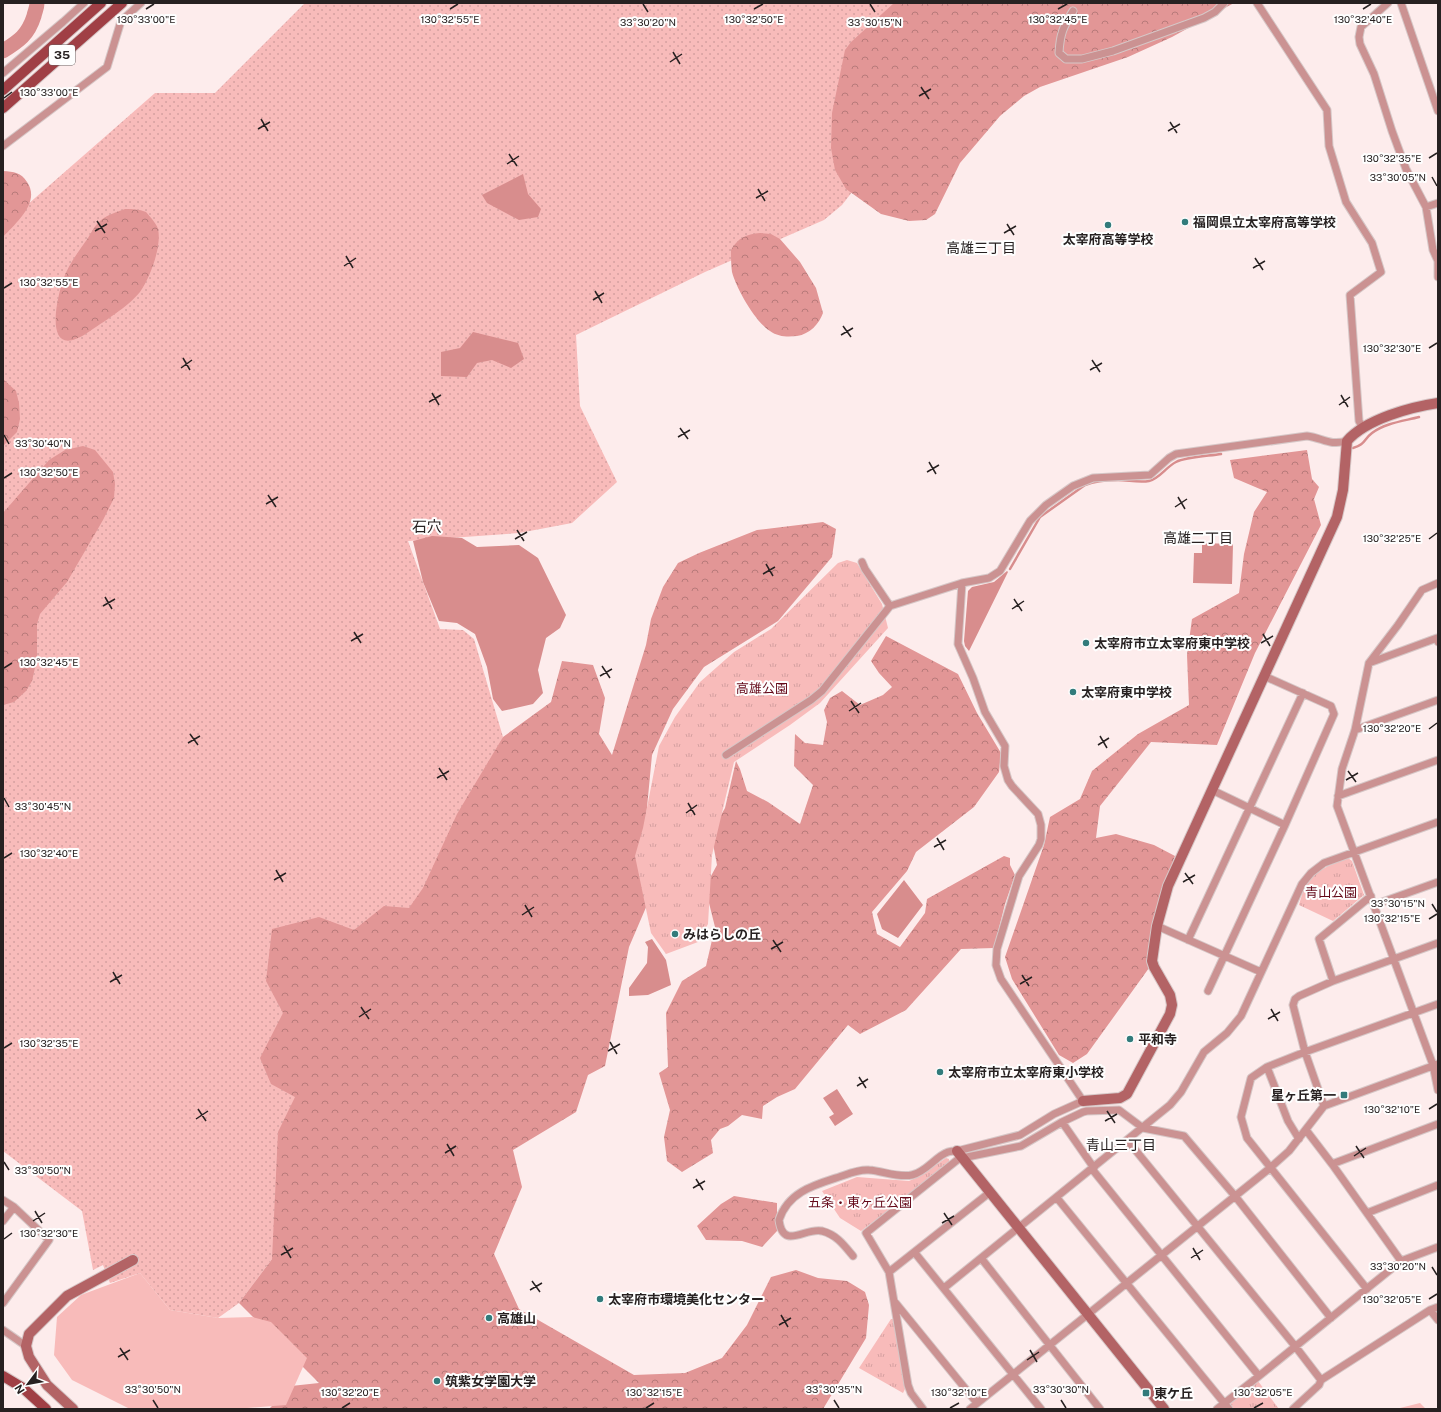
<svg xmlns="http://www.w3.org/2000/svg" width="1441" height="1412" font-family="'Public Sans','Noto Sans JP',sans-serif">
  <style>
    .grass { fill: url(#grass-dots) }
    .forest { fill: url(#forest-crowns) }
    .park { fill: url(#park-tufts) }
    .pitch { fill: #f8bbba }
    .water { fill: #d88d8d }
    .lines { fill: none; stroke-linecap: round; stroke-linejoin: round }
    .stream { stroke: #d88d8d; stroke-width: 2.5 }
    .river { stroke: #d88d8d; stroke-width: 15 }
    .street-casing { stroke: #d6c7c7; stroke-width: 9 }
    .secondary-casing { stroke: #d6c7c7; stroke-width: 12 }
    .primary-casing { stroke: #d6c7c7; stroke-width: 12 }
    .street { stroke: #cb9292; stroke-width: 7 }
    .secondary { stroke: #b36365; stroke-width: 10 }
    .primary { stroke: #a03f45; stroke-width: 10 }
    .ticks { fill: none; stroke: #272121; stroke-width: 1.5 }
    .poi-dot { fill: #327b7b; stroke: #fefefe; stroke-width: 1.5 }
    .labels { text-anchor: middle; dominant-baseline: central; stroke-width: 4; stroke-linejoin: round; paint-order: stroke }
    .shield { fill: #fefefe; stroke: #686363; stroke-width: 1 }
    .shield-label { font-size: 12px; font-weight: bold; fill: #272121 }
    .poi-label { font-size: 13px; font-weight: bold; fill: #272121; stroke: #fefefe; text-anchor: start }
    .park-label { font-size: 13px; fill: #640919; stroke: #fefefe }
    .neighbourhood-label { font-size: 14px; fill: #272121; stroke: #fefefe }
    .quarter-label { font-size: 15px; fill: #272121; stroke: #fefefe }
    .ticks-label { font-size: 10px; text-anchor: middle; fill: #272121; stroke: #fefefe; stroke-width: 4; stroke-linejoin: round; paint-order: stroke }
  </style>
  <defs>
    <pattern id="grass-dots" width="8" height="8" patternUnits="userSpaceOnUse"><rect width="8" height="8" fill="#f8bbba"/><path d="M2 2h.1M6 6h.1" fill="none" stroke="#d5a0a0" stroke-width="1.8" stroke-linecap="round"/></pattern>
    <pattern id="forest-crowns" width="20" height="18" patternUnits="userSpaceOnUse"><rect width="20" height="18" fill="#e29696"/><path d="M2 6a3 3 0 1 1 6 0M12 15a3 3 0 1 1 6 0" fill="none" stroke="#b77a7a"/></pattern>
    <pattern id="park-tufts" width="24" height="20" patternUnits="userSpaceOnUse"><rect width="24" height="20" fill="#f8bbba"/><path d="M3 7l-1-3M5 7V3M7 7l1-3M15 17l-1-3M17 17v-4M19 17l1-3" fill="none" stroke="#d5a0a0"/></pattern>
  </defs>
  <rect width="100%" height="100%" fill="#fdecec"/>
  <!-- grass -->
  <path class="grass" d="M305,3H980L986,19L842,205L824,220L705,272L576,335L580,406L617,482L572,523L519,533L408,541L440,629L463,630L474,639L503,737L426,915L303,1106L272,1259L239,1303L218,1318L170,1310L140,1273L110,1283L103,1265L93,1270L82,1211L3,1151V226L155,93H215Z"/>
  <!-- forest -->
  <path class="forest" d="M894,3H1234L1172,37L1128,57L1040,87L1024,96L1000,116L960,163L935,214L926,220L909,221L881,214L846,189L835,170L831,148L832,113L845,50L851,42Z
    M3,171C14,172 21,172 27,182C41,202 16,223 3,237Z
    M125,209C132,209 139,209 146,212C148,214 150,217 152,219C154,222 157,225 158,229C162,246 150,278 140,292C128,307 103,322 87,333C43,362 56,301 63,280C68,265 79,251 88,238C91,233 94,227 98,223C104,216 116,212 125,209Z
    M760,233L771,234L780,239L800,262L816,288L823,313C819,324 810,334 797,336C788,337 778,337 770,331C756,323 736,288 732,272C731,265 731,257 731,250C738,238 746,234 760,233Z
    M3,379L16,391L19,403L20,419L17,432L3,446Z
    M83,446L95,450L113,472L115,484L114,498L103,520L67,582L40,614L37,624V659L32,681L26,691L14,702L3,705V513L49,460L65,450Z
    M1307,450L1312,479L1319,487L1314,499L1321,525L1255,653L1217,745L1151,742L1100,806L1096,838L1116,834L1154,845L1175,856L1156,912L1151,940L1149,968L1087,1054L1073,1063L1059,1055L1012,979L1005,957L1044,845L1050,817L1080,799L1092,771L1138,734L1189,705L1187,655L1192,619L1239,593L1244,554L1254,512L1267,492L1234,478L1230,460Z
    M823,522L836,529L832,557L778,621L704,667L673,709L652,755L642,860L653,891L629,947L605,1066L588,1075L576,1112L513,1150L522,1187L494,1254L519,1309L634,1375L685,1373L722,1358L747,1325L771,1277L796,1270L818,1278L847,1281L865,1292L869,1305L866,1338L823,1409H268L270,1408L291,1386L319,1383L239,1303L272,1259L278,1132L295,1097L271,1084L260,1058L283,1013L266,981L272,929L319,917L354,930L384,906L409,908L423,888L457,814L503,737L551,702L562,661L593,665L605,698L599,734L612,755L646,645L651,619L663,587L678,563L699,553L757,530Z
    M886,636L958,674L977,713L1001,753L999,772L974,807L916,852L907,871L872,912L877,934L900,947L925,913L927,899L1004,856L1010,858V865L1015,875L1005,904L994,948L961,949L906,1010L860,1034L848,1025L795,1089L777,1097L763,1106L762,1119L742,1115L728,1126L720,1129L711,1140L713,1153L682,1172L667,1161L664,1137L670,1110L659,1073L668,1067L666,1013L682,981L706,966L715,927L705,887L717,865L711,833L725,808L736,761L740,769L747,791L768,802L800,824L813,785L794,766L795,734L805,743L823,745L827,722L824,710L830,698L842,691L860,705L883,695L892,687L879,673L871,661Z
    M734,1196L777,1203V1231L762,1247L742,1241L706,1240L697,1226L721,1204Z"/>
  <!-- park -->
  <path class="park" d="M847,560L857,563L882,604L888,628L820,703L790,725L734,762L712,855L708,924L698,942L666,954L651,933L635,856L643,828L659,746L675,717L700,682L734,652L771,629L838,563Z
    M1348,858L1352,861L1364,895L1333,921L1299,905C1301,898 1303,890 1306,884C1315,869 1334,864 1348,858Z
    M946,1158L949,1159V1162L894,1206L861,1231L840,1218L822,1191L857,1177L909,1181L920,1176Z
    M891,1319H893L905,1389L903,1393L859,1368Z
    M1258,1381L1279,1409H1233L1230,1406V1401Z"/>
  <!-- pitch -->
  <path class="pitch" d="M140,1273L170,1310L218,1318L252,1317L271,1322L307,1358L286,1405L235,1409H130L72,1380L54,1355L57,1317L81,1295Z
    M1420,1403L1426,1409H1396Z"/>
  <!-- water -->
  <path class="water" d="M523,174L528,194L541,209L538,217L519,220L487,203L482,195Z
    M473,332L518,343L524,359L511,368L492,360L477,363L467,377L441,376V352L460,348Z
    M432,536L462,538L477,547L519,545L538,558L566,615L560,628L546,638L538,670L543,693L533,704L502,711L493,699L487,667L475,634L457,623L439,621L423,582L413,541Z
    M1202,543L1233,544L1232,584L1193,583L1194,553H1202Z
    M1007,571L1008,572L969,651L965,646L964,641L968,591L972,587L994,582Z
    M904,880L923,905L898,938L882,929L877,914Z
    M652,939L666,960L671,985L648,995L629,996V988L647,963L648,947L645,942Z
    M837,1089L853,1114L835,1126L829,1117L834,1114L823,1098Z"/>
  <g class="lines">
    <!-- stream -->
    <path class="stream" d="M1353,448C1365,445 1364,439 1372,433C1385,423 1404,421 1419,417
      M1010,569L1040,517L1085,485C1095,481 1108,480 1118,480C1128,480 1139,483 1149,481C1159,479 1166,467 1176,462C1186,457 1209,456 1221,454"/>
    <!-- river -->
    <path class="river" d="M3,51C19,41 28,35 34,16C35,11 37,8 37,3"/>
    <!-- street casing -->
    <g class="street-casing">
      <path id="street" d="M1257,3L1327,110L1329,146L1346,202L1372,243L1381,272L1350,295L1359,421L1363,428
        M1388,3L1361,27L1359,37L1360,44L1374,74L1392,131L1406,169L1426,207L1438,203
        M1401,3L1438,111
        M1073,11C1063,27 1060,34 1059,53L1066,59H1082L1113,51L1204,18L1215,12L1224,3
        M3,73L63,22L84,3
        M3,146L107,67L121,21L141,3
        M1426,207L1433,250L1438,261V277
        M862,562L865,569L890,606
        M1438,583L1422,590L1398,625L1369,663L1355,730L1342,769L1337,806L1433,1065L1438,1090
        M1369,663L1437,638L1438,642
        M1355,730L1438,700
        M726,755L811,700L822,691L890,606L962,583L989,578L1000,571L1030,521L1046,505L1073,486L1093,478L1150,475L1169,458L1176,454L1307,436C1323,438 1329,446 1347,441
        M1212,790L1285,825
        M1338,796L1438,760
        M1374,905L1438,882
        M1157,926L1261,972
        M1188,940L1303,693
        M1333,981L1319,939L1371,896
        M1208,991L1285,825L1334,714L1331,706L1264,676
        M1267,1067L1288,1121L1299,1139
        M1324,1106L1305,1052L1293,1005L1295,999L1299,996L1333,981L1438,943
        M1062,1122L1094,1168
        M1306,1130L1332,1164L1401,1261
        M1128,1141L1295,1346L1321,1380
        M962,1158L1021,1146L1062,1122L1083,1112L1087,1111L1119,1110L1143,1128L1184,1136L1235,1196L1331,1318
        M1332,1164L1438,1124
        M1092,1169L1259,1376
        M1057,1198L1229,1409
        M3,1200L14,1207L3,1221
        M1367,1213L1438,1185
        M915,1253L1041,1409
        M853,1256C844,1245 837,1235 822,1231C805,1227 783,1251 779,1220C788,1192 814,1185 839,1177C848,1174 859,1169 869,1170C883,1171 898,1178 912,1175C926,1172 936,1156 948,1152C951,1151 954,1151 957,1151L1020,1135L1054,1114L1083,1101L1001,979L996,965L997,949L1019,876L1039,845L1041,839V825L1038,814L1012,786L1008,780L1004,766L1005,746L985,712L973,678L958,644L962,583
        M981,1258L1100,1409
        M889,1272L989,1193
        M944,1288L1170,1105L1181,1092L1204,1052L1227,1033L1241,1016L1302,884L1311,873L1324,863L1438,822
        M1367,1289L1247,1138L1241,1117L1251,1078L1267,1067L1305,1052L1438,1004
        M894,1301L977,1403
        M3,1303L49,1240L14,1207
        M1430,1310L1438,1320
        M3,1330L26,1346
        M923,1409L911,1393L908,1385L889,1272L866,1233L961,1157
        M970,1409L1270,1168L1289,1151L1324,1106L1438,1064
        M1217,1409L1259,1376L1401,1261L1438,1247
        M1293,1409L1319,1385L1321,1380L1430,1310L1438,1307"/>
    </g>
    <!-- secondary casing -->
    <g class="secondary-casing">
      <path id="secondary" d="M1083,1101L1120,1098L1127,1094L1170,1014L1172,1005L1170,995L1154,967L1152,961L1157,926L1168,886L1337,517L1343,490L1347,441C1366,419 1411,407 1438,403
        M957,1151L1164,1409
        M73,1409L47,1385L29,1357L26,1346L29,1334L67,1296L133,1260"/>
    </g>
    <!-- primary casing -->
    <g class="primary-casing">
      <path id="primary" d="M3,90L101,3
        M3,108L122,3
        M3,1376L23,1388L46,1409"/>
    </g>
    <!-- street -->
    <use href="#street" class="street"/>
    <!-- secondary -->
    <use href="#secondary" class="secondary"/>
    <!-- primary -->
    <use href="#primary" class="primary"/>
  </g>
  <!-- ticks -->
  <path class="ticks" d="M643,4L648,12M870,4L875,12M146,9L154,4M450,9L458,4M754,9L763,4M1058,9L1067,4M1363,9L1371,4M673,52L680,64M670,62L682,54M921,87L929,99M919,96L931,89M4,98L12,92M261,119L268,131M1170,122L1177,133M258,129L270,122M1168,131L1180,124M509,154L517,166M1429,158L1437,153M507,164L519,156M1432,177L1437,186M758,189L765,201M756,198L768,191M97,221L105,233M1007,224L1014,235M95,231L107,224M1004,233L1016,226M346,256L353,268M1255,258L1263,270M344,266L356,258M1253,268L1265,261M4,288L12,283M595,291L602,303M593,300L604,293M843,326L851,337M841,335L853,328M1429,348L1437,343M183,358L190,370M1092,360L1100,372M181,368L192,360M1090,370L1102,363M432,393L439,405M1341,395L1348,407M429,402L441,395M1339,405L1350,397M680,428L688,439M4,435L9,444M678,437L690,430M929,462L936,474M927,472L939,465M4,478L12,473M268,495L276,507M1178,497L1185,509M266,504L278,497M1175,507L1187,499M517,530L524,541M515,539L527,532M1429,539L1437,533M766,564L773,576M763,574L775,567M105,597L112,609M1014,599L1022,611M103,606L115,599M1012,609L1024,601M354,632L361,643M1263,634L1270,646M351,641L363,634M1261,643L1273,636M602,666L610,678M4,668L12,663M600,676L612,669M851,701L859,713M849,711L861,703M1429,729L1437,723M190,734L198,745M1100,736L1107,748M188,743L200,736M1098,745L1109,738M439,768L447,780M1348,771L1356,782M437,778L449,771M1346,780L1358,773M4,798L9,807M688,803L695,815M686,813L697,805M937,838L944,850M934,847L946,840M4,858L12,853M276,870L283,882M1185,873L1193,884M274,880L286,873M1183,882L1195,875M1432,904L1437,912M525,905L532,917M522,915L534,907M1429,919L1437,914M773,940L781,952M771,949L783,942M113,972L120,984M1022,975L1029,986M110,982L122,975M1020,984L1032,977M361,1007L369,1019M1271,1009L1278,1021M359,1017L371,1009M1268,1019L1280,1012M610,1042L617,1054M4,1048L12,1043M608,1051L620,1044M859,1077L866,1088M857,1086L868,1079M198,1109L206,1121M1429,1109L1437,1104M1107,1111L1115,1123M196,1119L208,1111M1105,1121L1117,1114M447,1144L454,1156M1356,1146L1364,1158M445,1153L456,1146M1354,1156L1366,1148M4,1162L9,1170M696,1179L703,1190M693,1188L705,1181M35,1211L42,1223M944,1213L952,1225M33,1221L45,1213M942,1223L954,1216M4,1239L12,1233M284,1246L291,1258M1193,1248L1200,1260M281,1255L293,1248M1191,1258L1203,1250M1432,1267L1437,1275M532,1281L540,1292M530,1290L542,1283M1429,1299L1437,1294M781,1315L788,1327M779,1325L791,1318M120,1348L128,1360M1030,1350L1037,1362M118,1357L130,1350M1027,1360L1039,1352M153,1400L158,1408M834,1400L839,1408M1061,1400L1066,1408M342,1408L350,1403M646,1408L654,1403M950,1408L959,1403M1254,1408L1263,1403"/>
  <!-- markers -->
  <g class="poi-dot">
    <circle cx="1185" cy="222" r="4"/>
    <circle cx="1108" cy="225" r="4"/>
    <circle cx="1086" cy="643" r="4"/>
    <circle cx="1073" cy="692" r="4"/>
    <circle cx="675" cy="934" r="4"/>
    <circle cx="1130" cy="1039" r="4"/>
    <circle cx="940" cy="1072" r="4"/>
    <rect x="1340" y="1091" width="8" height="8" rx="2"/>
    <circle cx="600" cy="1299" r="4"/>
    <circle cx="489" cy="1318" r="4"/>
    <circle cx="437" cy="1381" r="4"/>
    <rect x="1142" y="1389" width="8" height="8" rx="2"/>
  </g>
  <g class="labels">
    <!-- shield labels -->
    <rect class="shield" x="49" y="45" width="26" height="20" rx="3"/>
    <g class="shield-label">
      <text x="62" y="55">35</text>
    </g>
    <!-- poi labels -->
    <g class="poi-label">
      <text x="1193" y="222">福岡県立太宰府高等学校</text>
      <text x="1108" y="239" text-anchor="middle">太宰府高等学校</text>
      <text x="1094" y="643">太宰府市立太宰府東中学校</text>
      <text x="1081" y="692">太宰府東中学校</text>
      <text x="683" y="934">みはらしの丘</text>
      <text x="1138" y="1039">平和寺</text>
      <text x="948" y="1072">太宰府市立太宰府東小学校</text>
      <text x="1336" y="1095" text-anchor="end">星ヶ丘第一</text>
      <text x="608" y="1299">太宰府市環境美化センター</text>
      <text x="497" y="1318">高雄山</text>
      <text x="445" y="1381">筑紫女学園大学</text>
      <text x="1154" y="1393">東ケ丘</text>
    </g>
    <!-- park labels -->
    <g class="park-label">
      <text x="762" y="688">高雄公園</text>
      <text x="1331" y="892">青山公園</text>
      <text x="860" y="1202">五条・東ヶ丘公園</text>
    </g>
    <!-- neighbourhood labels -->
    <g class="neighbourhood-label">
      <text x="981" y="248">高雄三丁目</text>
      <text x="1198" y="538">高雄二丁目</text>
      <text x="1121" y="1145">青山三丁目</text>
    </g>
    <!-- quarter labels -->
    <g class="quarter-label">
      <text x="427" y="526">石穴</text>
    </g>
  </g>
  <g class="ticks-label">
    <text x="146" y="23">130°33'00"E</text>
    <text x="450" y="23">130°32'55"E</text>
    <text x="754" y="23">130°32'50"E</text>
    <text x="1058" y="23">130°32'45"E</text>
    <text x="1363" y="23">130°32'40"E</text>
    <text x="648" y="26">33°30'20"N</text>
    <text x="875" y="26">33°30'15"N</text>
    <text x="49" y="96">130°33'00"E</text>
    <text x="1392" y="162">130°32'35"E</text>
    <text x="1398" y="181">33°30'05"N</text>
    <text x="49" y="286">130°32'55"E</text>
    <text x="1392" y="352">130°32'30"E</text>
    <text x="43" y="447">33°30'40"N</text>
    <text x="49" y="476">130°32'50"E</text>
    <text x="1392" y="542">130°32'25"E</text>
    <text x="49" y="666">130°32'45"E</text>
    <text x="1392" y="732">130°32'20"E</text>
    <text x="43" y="810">33°30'45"N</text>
    <text x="49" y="857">130°32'40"E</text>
    <text x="1398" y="907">33°30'15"N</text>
    <text x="1392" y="922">130°32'15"E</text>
    <text x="49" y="1047">130°32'35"E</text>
    <text x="1392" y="1113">130°32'10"E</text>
    <text x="43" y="1174">33°30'50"N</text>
    <text x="49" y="1237">130°32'30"E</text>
    <text x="1398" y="1270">33°30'20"N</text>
    <text x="1392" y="1303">130°32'05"E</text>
    <text x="153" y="1393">33°30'50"N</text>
    <text x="834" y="1393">33°30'35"N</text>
    <text x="1061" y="1393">33°30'30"N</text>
    <text x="350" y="1396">130°32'20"E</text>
    <text x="654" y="1396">130°32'15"E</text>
    <text x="959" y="1396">130°32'10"E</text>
    <text x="1263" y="1396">130°32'05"E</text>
  </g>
  <!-- border -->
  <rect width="1441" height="1412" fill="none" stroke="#272121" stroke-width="8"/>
  <!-- north arrow -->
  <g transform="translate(28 1384) rotate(238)" stroke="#fefefe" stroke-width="3" paint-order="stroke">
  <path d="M0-3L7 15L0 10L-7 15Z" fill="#272121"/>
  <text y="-6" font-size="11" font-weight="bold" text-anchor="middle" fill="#272121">N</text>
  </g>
</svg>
